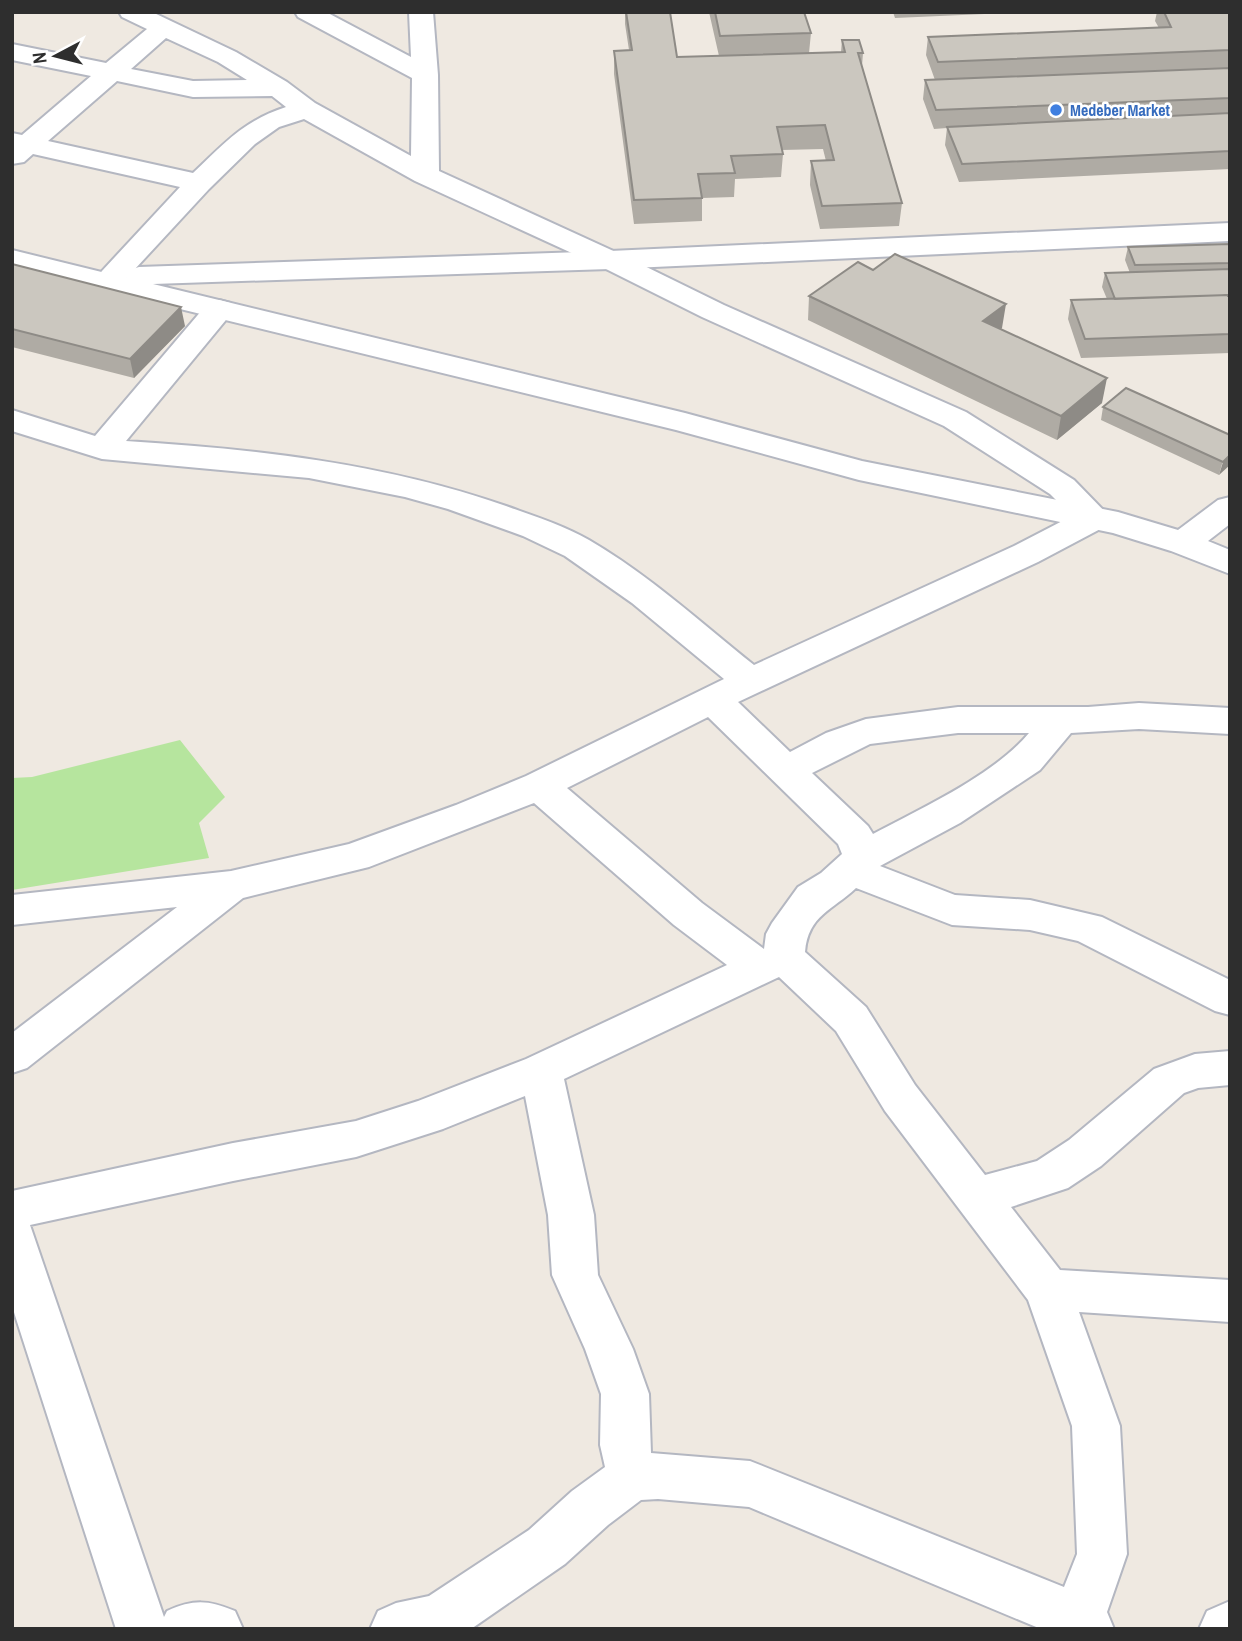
<svg xmlns="http://www.w3.org/2000/svg" width="1242" height="1641" font-family="'Archivo Narrow',sans-serif">
  <style>
    .green { fill: #b6e59e }
    .lines { fill: none; stroke-linecap: round; stroke-linejoin: round }
    .minor-casing { stroke: #b4b7c1; stroke-width: 4 }
    .tertiary-casing { stroke: #b4b7c1; stroke-width: 4 }
    .minor { fill: #fff; fill-rule: evenodd }
    .tertiary { fill: #fff; fill-rule: evenodd }
    .wall { fill: #afaba4 }
    .shaded-wall { fill: #8e8b86 }
    .building { fill: #cbc7bf; stroke: #8e8b86; stroke-width: 2 }
    .shop-dot { fill: #3f7fe0; stroke: #fff; stroke-width: 2.5 }
    .labels { text-anchor: middle; dominant-baseline: central; stroke-width: 5; stroke-linejoin: round; paint-order: stroke }
    .far-shop-label { font-size: 16px; font-weight: bold; fill: #366cbe; stroke: #fff; text-anchor: start }
  </style>
  <rect width="100%" height="100%" fill="#efe9e1"/>
  <!-- green -->
  <path class="green" d="M180,740L225,797L199,823L209,858L12,890V778L32,777Z"/>
  <g class="lines">
    <!-- minor casing -->
    <g class="minor-casing">
      <path id="minor" d="M119,12H152L236,52L287,82L315,103L411,156L412,78L298,17L295,12H326L411,57L409,12H433L438,75L439,171L620,254L724,305L966,412L1074,480L1111,518L1106,526L1038,562L738,702L790,752L826,733L866,719L958,707H1088L1139,703L1230,708V734L1139,729L1071,733L1040,770L960,823L880,866L955,895L1030,900L1102,917L1230,980V1015L1215,1011L1078,941L1030,930L952,925L856,888C833,910 808,915 805,952L866,1007L915,1085L985,1175L1037,1161L1069,1140L1154,1069L1195,1054L1230,1051V1085L1198,1088L1184,1093L1101,1166L1068,1188L1011,1207L1060,1270L1230,1280V1322L1079,1312L1120,1426L1127,1554L1107,1612L1114,1629H1041L749,1507L658,1499L641,1500L608,1525L565,1564L471,1629H370L378,1611L396,1603L429,1596L529,1530L572,1491L605,1467L600,1445L601,1394L585,1349L552,1275L548,1215L525,1096L443,1129L356,1157L233,1181L30,1225L164,1617L167,1611C194,1599 208,1600 235,1611L243,1629H116L12,1306V1191L233,1143L356,1121L418,1101L526,1059L727,965L674,925L534,803L369,867L243,898L27,1068L12,1073V1033L177,907L12,925V895L231,871L349,844L456,805L526,776L724,679L632,603L565,556L523,536L448,509L405,497L309,478L102,459L12,431V410L95,436L208,303L219,300L230,303L234,309L230,315L126,441C255,449 383,463 506,506C534,516 563,525 589,540C649,575 700,622 754,665L1014,546L1072,516L1050,494L944,426L702,317L600,266L415,181L304,119L279,127L255,144L209,189L122,283L112,286L102,283L97,277L102,271L180,187L33,154L24,162L12,164V133L22,135L91,76L12,60V44L106,63L147,29L122,17ZM166,38L218,62L247,80L193,81L131,69ZM117,81L193,97L272,96L286,107C243,121 225,143 193,173L48,141ZM708,717L838,844L842,854L821,873L798,887L772,923L766,934L764,949L702,903L567,788ZM958,733H1029C994,775 922,808 873,834L868,826L812,773L870,744ZM779,977L836,1031L885,1111L1028,1300L1072,1426L1077,1554L1064,1587L750,1461L651,1453L649,1394L633,1349L598,1275L594,1215L564,1079Z
        M1230,1601V1629H1199L1207,1611Z"/>
    </g>
    <!-- tertiary casing -->
    <g class="tertiary-casing">
      <path id="tertiary" d="M1230,223V241L610,269L153,284L685,413L862,461L1118,512L1178,530L1218,500L1230,497V524L1208,541L1230,550V574L1171,551L1113,533L859,480L676,430L12,268V250L126,278L129,270L139,267L610,251Z"/>
    </g>
    <!-- minor -->
    <use href="#minor" class="minor"/>
    <!-- tertiary -->
    <use href="#tertiary" class="tertiary"/>
  </g>
  <!-- wall -->
  <path class="wall" d="M625,12H670L677,57L719,56L709,12H804L811,33L809,53L841,52L842,40L863,53L862,66L902,203L899,226L820,229L810,185L811,161H826L823,149L782,150L783,154L781,177L735,179L734,197L702,198V221L634,224L614,74V51L629,50L625,24Z
    M893,12H1030L895,18Z
    M1157,12H1230V169L959,182L945,145L947,128L934,129L923,99L925,80H935L926,55L928,37L1159,28L1155,21Z
    M1230,244V353L1081,358L1068,319L1071,300L1107,299L1102,287L1105,273H1130L1125,260L1128,247Z
    M12,264L185,326L134,378L12,347Z
    M809,296L1002,328L1001,329L1102,403L1057,440L808,320Z
    M1103,407L1230,435L1219,475L1101,420Z"/>
  <!-- shaded-wall -->
  <path class="shaded-wall" d="M1006,304L1002,328L980,345L983,321Z
    M181,307L185,326L134,378L130,359Z
    M1107,378L1102,403L1057,440L1061,416Z
    M1230,455V465L1219,475L1223,462Z"/>
  <!-- building -->
  <path class="building" d="M626,12H670L677,57L845,52L842,40H859L863,53H858L902,203L822,206L811,161L834,160L825,125L777,127L783,154L731,156L735,173L698,174L702,198L634,200L614,51L632,50Z
    M715,12H804L811,33L720,36Z
    M1164,12H1230V50L938,62L928,37L1171,27Z
    M1230,68V98L936,110L925,80Z
    M1230,113V151L962,164L947,127Z
    M1230,244V263L1135,265L1128,247Z
    M895,254L1006,304L983,321L1107,378L1061,416L809,296L858,262L873,270Z
    M12,264L181,307L130,359L12,329Z
    M1230,269V296H1228V295L1115,299L1105,273Z
    M1228,295L1230,299V334L1085,339L1071,300Z
    M1126,388L1230,435V455L1223,462L1103,407Z"/>
  <!-- markers -->
  <circle class="shop-dot" cx="1056" cy="110" r="7"/>
  <g class="labels">
    <!-- far-shop labels -->
    <g class="far-shop-label">
      <text x="1070" y="110">Medeber Market</text>
    </g>
  </g>
  <!-- border -->
  <rect width="1242" height="1641" fill="none" stroke="#2e2e2e" stroke-width="28"/>
  <!-- north arrow -->
  <g transform="translate(56 56) rotate(263)" stroke="#ffffff" stroke-width="5" paint-order="stroke">
  <path d="M0-5L12 26L0 18L-12 26Z" fill="#2e2e2e"/>
  <text y="-10" font-size="19" font-weight="bold" text-anchor="middle" fill="#2e2e2e">N</text>
  </g>
</svg>
